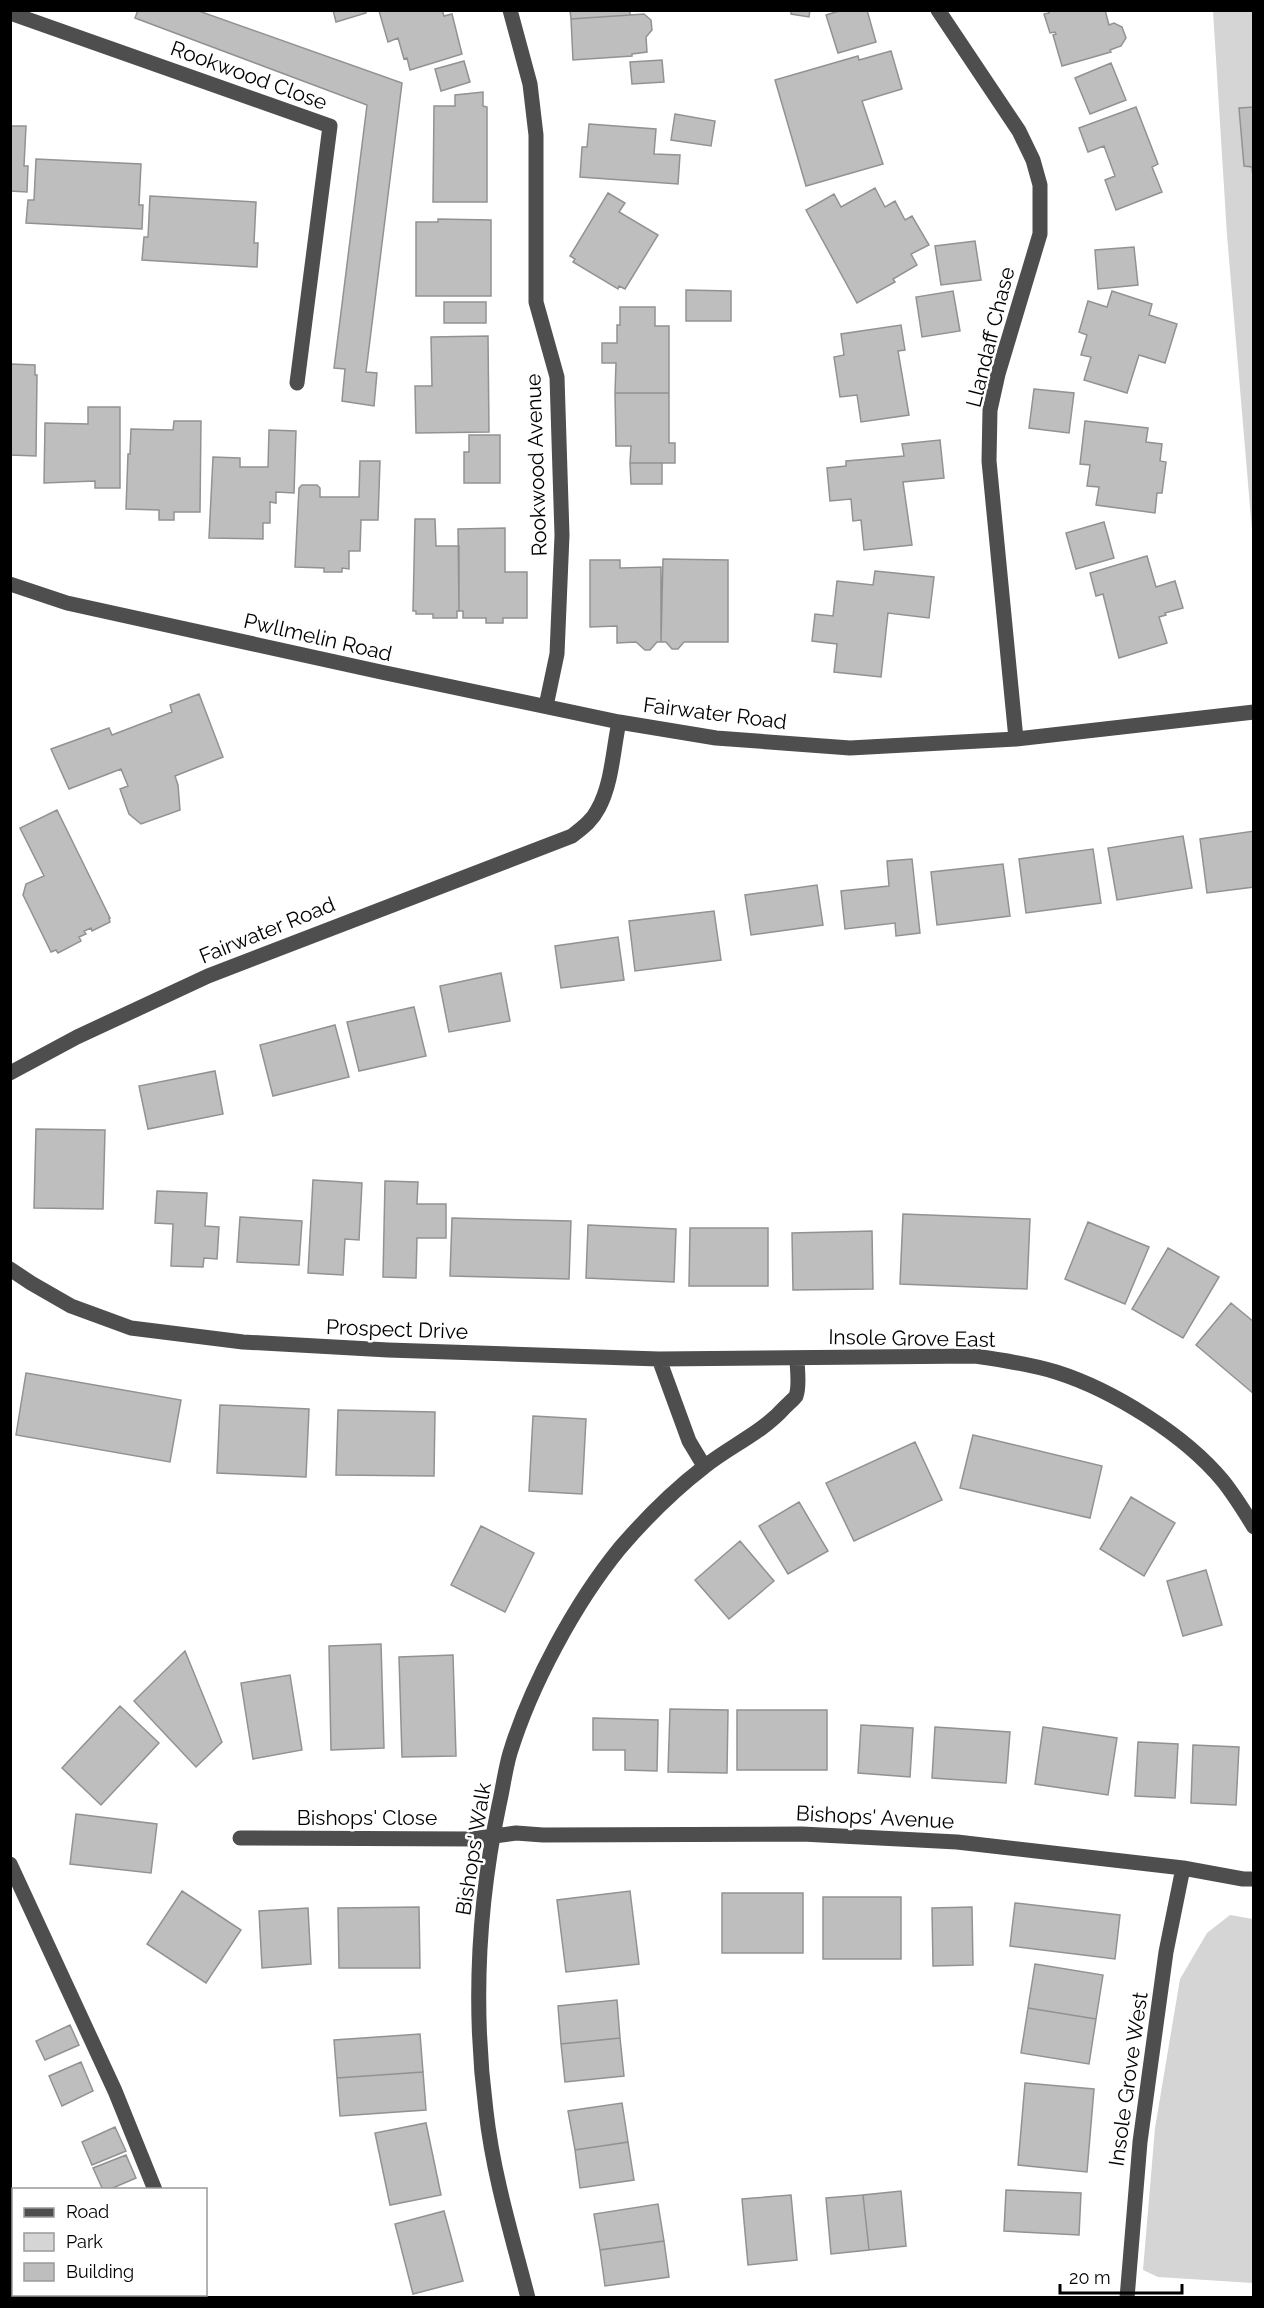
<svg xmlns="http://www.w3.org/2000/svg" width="1264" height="2308" font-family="Raleway,sans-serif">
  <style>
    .green { fill: #d5d5d5 }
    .building { fill: #bebebe; stroke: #929292; stroke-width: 1.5 }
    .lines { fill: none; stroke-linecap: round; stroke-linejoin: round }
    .minor { stroke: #4e4e4e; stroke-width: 15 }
    .labels { text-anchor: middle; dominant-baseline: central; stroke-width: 5; stroke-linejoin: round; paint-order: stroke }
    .street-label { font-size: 21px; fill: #000; stroke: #fff }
  </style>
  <rect width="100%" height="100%" fill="#fff"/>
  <!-- green -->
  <path class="green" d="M1213,11H1253V107L1239,108L1244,166L1252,167L1254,186L1253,542L1227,235Z
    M1230,1915L1253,1919V2283L1158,2277L1143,2270L1155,2128L1180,1979L1207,1933Z"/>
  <!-- building -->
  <path class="building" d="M138,10H196L402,83L366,372L377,373L374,406L342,401L345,369L334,368L367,105L135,18Z
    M333,10H366V13L336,22Z
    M442,10L444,16L452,14L462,54L410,70L407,58L404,59L398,38L388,42L379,11Z
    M570,10H630V15L571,19Z
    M791,10H810L809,17L791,14Z
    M842,10H867L876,42L838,53L826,15Z
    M1048,10H1105L1109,25L1114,23L1122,27L1126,38L1121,46L1110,50L1111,52L1062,66L1053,35L1056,34L1055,32L1050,33L1044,14L1049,13Z
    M644,14L651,20L652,30L646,37L647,52L632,54V56L573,60L571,19Z
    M891,51L902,89L862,101L883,164L806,186L775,80L858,56L859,60Z
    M662,60L664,82L632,84L630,62Z
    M464,61L470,82L441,91L435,69Z
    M1111,63L1126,100L1090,114L1075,78Z
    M483,92V106L487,107V202H433L434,106H455V95Z
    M1136,107L1158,164L1152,167L1162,192L1116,210L1105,180L1115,176L1104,146L1088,152L1079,128Z
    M1254,107V186L1252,167L1244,166L1239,108Z
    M675,114L715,121L711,146L671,140Z
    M589,124L656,129L654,154L680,155L678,184L580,177L582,147H587Z
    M10,126H26L24,166H28L27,192L10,191Z
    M36,159L141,164L139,205H143L142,229L26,223L28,200H34Z
    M875,188L885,207L895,201L905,220L912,216L929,245L911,254L917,265L893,279L895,282L857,303L806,210L834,194L841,207Z
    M608,193L625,203L619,212L658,235L625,289L619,286L618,289L573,262L575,259L570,256Z
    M150,196L256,202L254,243H258L257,267L142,260L144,237H148Z
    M438,219L491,220V296H416V222H438Z
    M975,241L981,280L941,285L935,246Z
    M1134,247L1138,285L1098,289L1095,250Z
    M686,290L731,291V321H686Z
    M953,291L960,331L922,337L916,297Z
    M1112,291L1152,304L1149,315L1177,324L1165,363L1139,355L1127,393L1084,380L1091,357L1081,355L1087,335L1079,332L1088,301L1107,307Z
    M444,302H486V323H444Z
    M620,307H655V326H669V393H615L616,363H602V343H617V325H620Z
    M901,325L905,350L898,351L909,415L861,422L857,395L840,397L834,357L844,355L841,334Z
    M488,336L489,432L416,433L415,386H432L431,337Z
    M10,364L35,365V375H37L36,456L10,455Z
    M1034,389L1074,393L1069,433L1029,428Z
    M615,393H669V443H675V463H630L631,446H616Z
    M88,407H120V488H95V481L44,483L45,423L88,424Z
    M174,421H201L200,512H174V520H159V510L126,509L128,454H130L131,429L173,430Z
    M1085,421L1148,428L1146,442L1162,444L1160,461L1166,462L1162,493H1157L1155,513L1096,505L1099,487L1087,486L1090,465L1080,464Z
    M269,430L296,431L294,493L276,492V503L270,502V523H263V539L209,538L213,457L240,458V467H268Z
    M469,435H500V483H464V452H469Z
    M940,440L944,478L903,482L912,545L864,550L861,520L853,521L851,499L830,501L827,468L846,466V461L904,456L902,444Z
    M360,461H380L378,520H361L360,551H349V569L342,568V572H324V568L295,567L299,488L302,485H317L320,488V497H359Z
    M630,463H662V484H631Z
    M415,519H435L436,546H459V611H457V618H433V614H416V611H413Z
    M1104,522L1114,558L1076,569L1066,533Z
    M505,528V572H527V618H503V623H486V618H463V611H459L458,529Z
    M1147,556L1156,587L1175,581L1183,608L1165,613L1166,615L1159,617L1167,643L1119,658L1103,594L1096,596L1090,573Z
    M663,559L728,560V642H684L678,649H672L666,642H661Z
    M590,560H620V568L661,567V642H657L650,650H645L636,642L617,643V626L590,627Z
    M875,571L934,577L929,618L888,613L881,677L834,672L837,644L812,641L815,614L833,616L837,581L873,585Z
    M199,694L223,757L175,776L178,785L180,810L141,824L129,814L120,789L128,786L121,769L69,789L51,749L109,728L112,735L172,712L170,705Z
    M57,810L110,918H109L110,922L92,931L91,928L84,931L86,934L79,937L81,941L58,953L56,950L51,952L23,895L26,884L44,876L20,828Z
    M1254,831V887L1207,893L1200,839Z
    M1183,836L1192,888L1117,900L1108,848Z
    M1093,849L1101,903L1026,913L1019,859Z
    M912,859L920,933L896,936L895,923L845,929L841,891L889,886L887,861Z
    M1003,864L1010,916L937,925L931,872Z
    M817,885L823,925L751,935L745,895Z
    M714,911L721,960L635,971L629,921Z
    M618,937L624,980L561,988L555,946Z
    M501,973L510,1021L449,1032L440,986Z
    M414,1007L426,1056L359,1071L347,1022Z
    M335,1025L349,1077L273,1096L260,1045Z
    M215,1071L223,1114L148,1129L139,1086Z
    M36,1129L105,1130L103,1209L34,1208Z
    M313,1180L362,1183L359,1240L345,1239L343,1275L308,1273Z
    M385,1181L418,1182L417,1204H446V1238H417L416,1278L383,1277Z
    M157,1191L207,1193L205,1226L219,1227L217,1259L204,1258L203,1267L171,1266L173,1224L155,1223Z
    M903,1214L1030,1219L1027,1289L900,1284Z
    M240,1217L302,1221L299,1265L237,1262Z
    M452,1218L571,1221L569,1279L450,1276Z
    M1088,1222L1149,1247L1125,1304L1065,1279Z
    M588,1225L676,1229L674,1282L586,1278Z
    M690,1228H768V1286H689Z
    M872,1231L873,1289L793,1290L792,1233Z
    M1168,1248L1219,1277L1183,1338L1132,1309Z
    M1231,1303L1254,1322V1394L1196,1345Z
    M26,1373L181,1400L170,1462L16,1435Z
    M220,1405L309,1409L306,1477L217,1473Z
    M338,1410L435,1412L434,1476L336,1475Z
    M533,1416L586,1419L582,1494L529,1491Z
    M973,1435L1102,1466L1090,1518L960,1488Z
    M915,1442L942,1500L854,1541L826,1483Z
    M1131,1497L1175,1523L1144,1576L1100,1549Z
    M799,1502L828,1551L788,1574L759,1526Z
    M481,1526L534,1553L505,1612L451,1585Z
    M740,1541L774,1581L729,1619L695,1580Z
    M1206,1570L1222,1625L1183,1636L1167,1581Z
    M381,1644L384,1748L331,1750L329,1646Z
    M185,1651L222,1742L196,1767L134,1701Z
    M453,1655L456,1756L402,1757L399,1657Z
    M290,1675L302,1750L253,1759L241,1683Z
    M120,1706L159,1743L101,1805L62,1768Z
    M670,1709L728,1710L727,1773L668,1772Z
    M737,1710H827V1770H737Z
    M593,1718L658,1720L657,1771L625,1770V1750H593Z
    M861,1725L913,1728L910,1777L858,1773Z
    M935,1727L1010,1732L1006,1783L932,1778Z
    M1043,1727L1117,1738L1108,1795L1035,1784Z
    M1138,1742L1178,1744L1175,1798L1135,1796Z
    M1193,1745L1239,1747L1236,1805L1191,1803Z
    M76,1814L157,1824L151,1873L70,1864Z
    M182,1891L241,1930L206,1983L147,1944Z
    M630,1891L639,1964L566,1972L557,1900Z
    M722,1893H803V1953H722Z
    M823,1897H901V1959H823Z
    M1015,1903L1120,1915L1115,1959L1010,1946Z
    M419,1907L420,1968H339L338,1908Z
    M972,1907L973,1965L933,1966L932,1908Z
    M308,1908L311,1964L262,1968L259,1911Z
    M1035,1964L1103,1975L1096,2019L1028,2008Z
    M617,2000L620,2038L561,2044L558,2006Z
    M1028,2008L1096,2019L1089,2064L1021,2053Z
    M70,2025L79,2045L45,2060L36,2041Z
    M420,2034L423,2072L337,2078L334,2040Z
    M620,2038L624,2076L565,2082L561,2044Z
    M81,2062L93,2091L62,2106L49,2076Z
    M423,2072L426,2110L340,2116L337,2078Z
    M1025,2083L1094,2089L1087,2172L1018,2165Z
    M622,2103L628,2142L575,2150L568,2111Z
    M426,2123L441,2195L390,2205L375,2133Z
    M115,2127L126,2151L92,2165L82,2142Z
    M628,2142L634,2180L580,2188L575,2150Z
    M126,2155L136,2178L108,2190H103L93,2168Z
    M1006,2190L1081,2193L1079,2235L1004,2231Z
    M901,2191L906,2246L869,2250L863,2195Z
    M791,2195L797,2260L748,2265L742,2199Z
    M863,2195L869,2250L831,2254L826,2198Z
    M658,2204L664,2241L600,2250L594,2214Z
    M444,2211L463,2281L413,2294L395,2224Z
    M14,2239V2278L10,2280V2241Z
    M664,2241L669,2277L605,2286L600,2250Z
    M14,2284V2294H47L48,2298H10V2285Z
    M160,2294H187L188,2298H153Z"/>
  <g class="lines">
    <!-- minor -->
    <path class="minor" d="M510,10L530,84L536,135V302L557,377L562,535L557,654L546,706
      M938,10L1019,131L1033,160L1040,185V234L998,374L990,410L989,461L1016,739
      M10,13L330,126L297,383
      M10,584L67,603L381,672L619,722L716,738L850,748L1016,739L1254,712
      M10,1073L77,1037L208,976L572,836C582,828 592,821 598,809C612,784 613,750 619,722
      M10,1269L31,1283L71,1306L131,1328L243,1342L388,1350L659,1359L975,1356C1003,1360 1030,1364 1056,1372C1113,1390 1185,1435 1223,1481C1235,1496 1244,1511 1254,1527
      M659,1359L689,1441L704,1466
      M240,1838L472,1839L516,1833L543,1835L802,1834L957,1842L1183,1868L1243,1879H1254
      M10,1864L115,2091L155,2190
      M199,2294L200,2298
      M528,2298C512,2236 493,2174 486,2111C473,2010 478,1905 499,1805C503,1788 505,1770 510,1753C531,1685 575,1603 620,1548C645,1519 674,1490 704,1467C730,1446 762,1433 785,1407C788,1404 794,1399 796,1396C800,1386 797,1369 797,1358
      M1127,2298L1140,2142L1166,1952L1183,1868"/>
  </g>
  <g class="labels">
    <!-- street labels -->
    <g class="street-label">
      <text transform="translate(249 75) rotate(20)">Rookwood Close</text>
      <text transform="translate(990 337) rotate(-76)">Llandaff Chase</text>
      <text transform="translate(536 465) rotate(-92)">Rookwood Avenue</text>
      <text transform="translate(318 637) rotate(13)">Pwllmelin Road</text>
      <text transform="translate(715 713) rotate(7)">Fairwater Road</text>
      <text transform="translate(267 930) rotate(-22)">Fairwater Road</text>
      <text transform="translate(397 1329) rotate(2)">Prospect Drive</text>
      <text transform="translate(912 1338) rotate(1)">Insole Grove East</text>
      <text x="367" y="1817">Bishops' Close</text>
      <text transform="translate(875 1817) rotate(3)">Bishops' Avenue</text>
      <text transform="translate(473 1849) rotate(-81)">Bishops' Walk</text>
      <text transform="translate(1128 2079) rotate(-82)">Insole Grove West</text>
    </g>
  </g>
  <!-- border -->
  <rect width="1264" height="2308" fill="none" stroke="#000000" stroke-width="24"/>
  <!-- legend -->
  <rect x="12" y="2188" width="195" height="108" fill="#ffffff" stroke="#999999" stroke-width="1.5"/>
  <rect x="24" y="2208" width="30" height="9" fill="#4e4e4e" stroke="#999999" stroke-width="1.5"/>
  <text x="66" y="2218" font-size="18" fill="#000000">Road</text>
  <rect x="24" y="2233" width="30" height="18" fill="#d5d5d5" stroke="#999999" stroke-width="1.5"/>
  <text x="66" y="2248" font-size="18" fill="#000000">Park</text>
  <rect x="24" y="2263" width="30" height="18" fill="#bebebe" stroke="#999999" stroke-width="1.5"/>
  <text x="66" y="2278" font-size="18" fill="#000000">Building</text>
  <!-- scale -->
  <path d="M1060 2284v9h122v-9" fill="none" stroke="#000000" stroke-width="3"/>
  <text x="1069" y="2284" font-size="18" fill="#000000" stroke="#ffffff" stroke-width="4.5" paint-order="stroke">20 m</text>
</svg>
